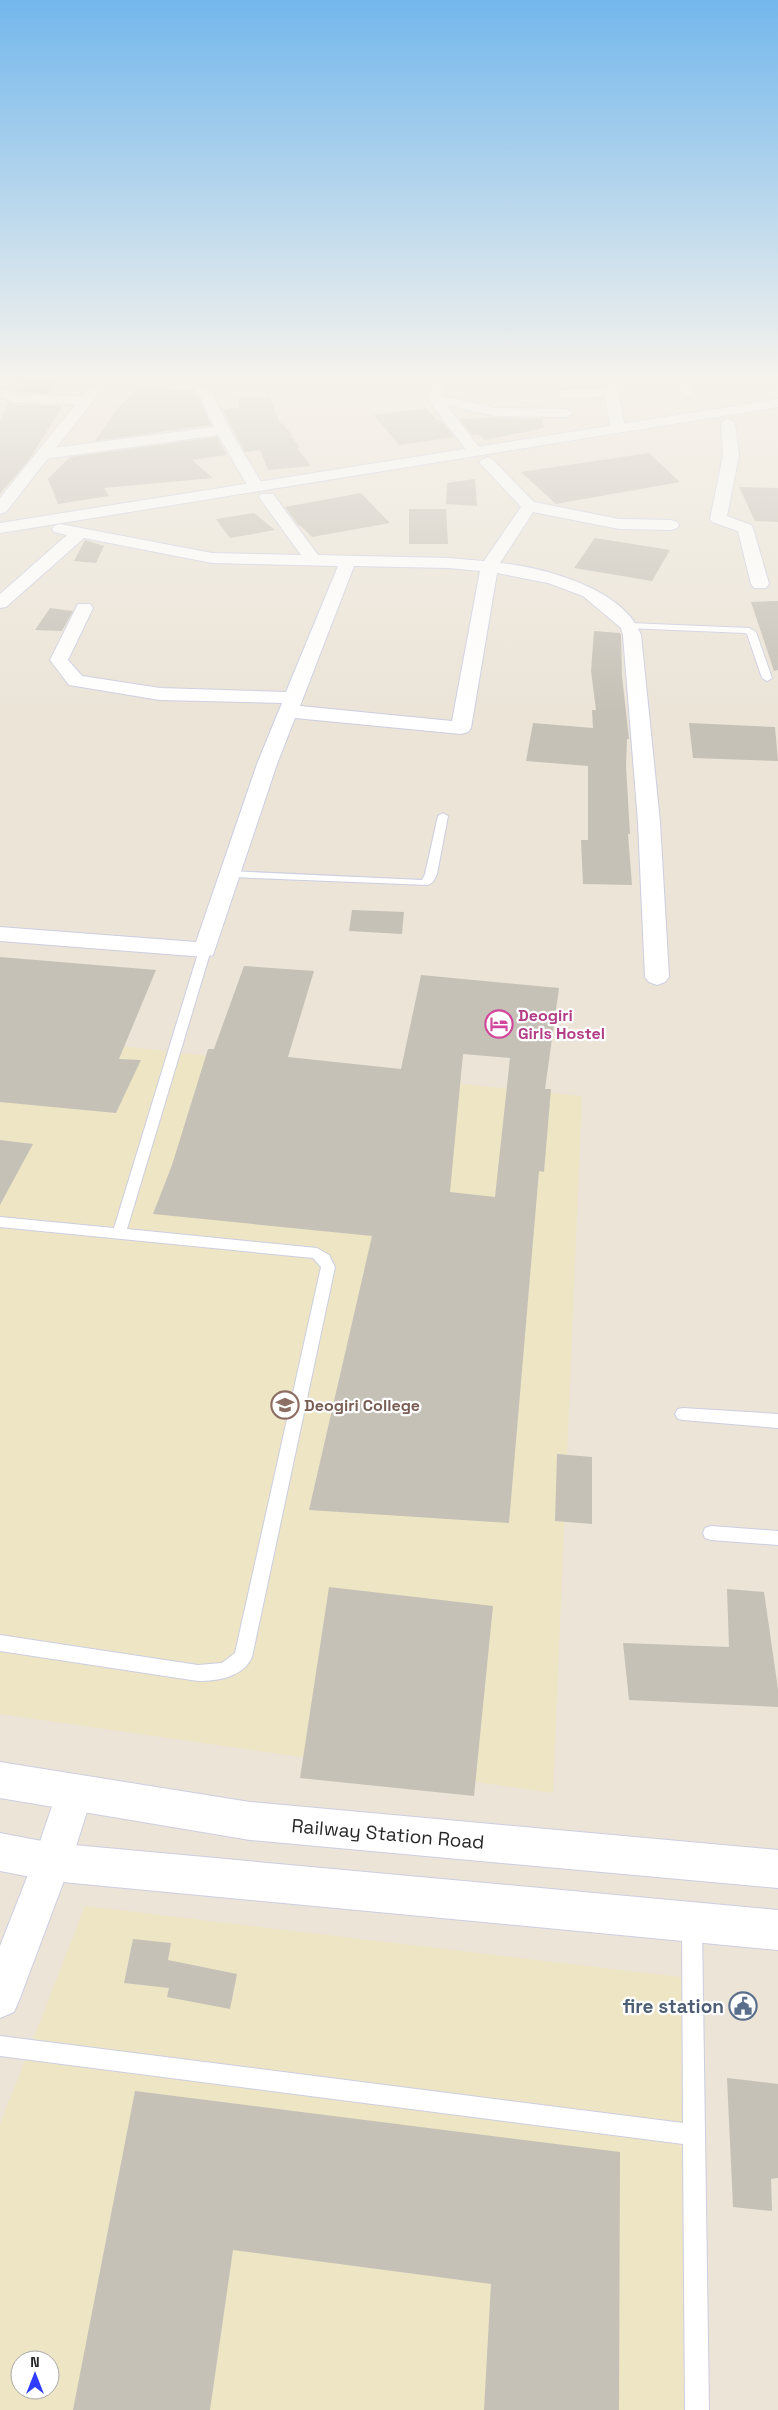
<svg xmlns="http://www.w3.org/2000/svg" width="778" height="2410" font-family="'Space Grotesk',sans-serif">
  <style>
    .education { fill: #eee5c5; fill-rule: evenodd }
    .building { fill: #c5c1b7; fill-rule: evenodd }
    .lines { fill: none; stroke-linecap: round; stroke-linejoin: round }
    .service-casing { stroke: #cccee1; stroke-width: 2 }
    .minor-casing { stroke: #cccee1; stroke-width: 2 }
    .tertiary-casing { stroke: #cccee1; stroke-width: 2 }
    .secondary-casing { stroke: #cccee1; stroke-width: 2 }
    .service { fill: #fff; fill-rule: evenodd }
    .minor { fill: #fff; fill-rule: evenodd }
    .tertiary { fill: #fff; fill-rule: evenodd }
    .secondary { fill: #fff; fill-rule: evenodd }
    .labels { text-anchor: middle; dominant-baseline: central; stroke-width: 4.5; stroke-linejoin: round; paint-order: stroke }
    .hotel-label { font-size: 16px; font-weight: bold; fill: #b23c85; stroke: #fff; text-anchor: start }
    .education-label { font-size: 16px; font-weight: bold; fill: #785e54; stroke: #fff; text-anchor: start }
    .near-street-label { font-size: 19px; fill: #272727; stroke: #fff }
    .near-service-label { font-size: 19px; font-weight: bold; fill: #4e5e75; stroke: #fff; text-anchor: end }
  </style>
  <rect width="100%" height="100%" fill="#ebe4d7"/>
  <!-- education -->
  <path class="education" d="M0,1032L383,1076L582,1096L553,1793L0,1714Z
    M85,1906L697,1979L709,2410H0V2124ZM20,2360H50V2390H20Z"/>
  <!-- building -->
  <path class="building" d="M23,375H62L48,394L15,392Z
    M139,387L191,390L200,400L211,425L95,441L117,409Z
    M239,397H270L279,421L293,435H290L300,447L297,448L311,466L268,470L260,450L245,452L222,409L239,408Z
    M9,402L16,405L63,406L28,461L0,494V421Z
    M426,408L437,420H441L454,437L399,445L374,415Z
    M495,418L542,419L544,428L485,440L478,434L472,435L459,419Z
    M217,437L227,455L192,460L213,478L104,488L109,496L58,504L48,479L70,457Z
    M649,453L680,482L556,504L521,472Z
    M475,479L477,506L446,504L447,483Z
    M739,487L778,488V522L755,521Z
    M361,493L390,523L312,537L301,526H299L285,507Z
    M409,509H446L448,544H409Z
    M254,513L275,530L230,538L216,519Z
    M595,538L670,550L652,581L574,568Z
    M85,540L104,546L96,563L74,561Z
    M778,601V670L774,671L751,602Z
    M50,608L73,611L62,631L35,630Z
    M594,631L620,633L621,635L622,676L629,739H627L626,766L630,834H628L632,885L583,884L581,840H588V766L526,761L533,723L593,728L592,710H596L591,671Z
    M689,723L775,727L778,761L693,758Z
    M352,910L404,912L402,934L349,931Z
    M0,957L156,970L119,1059L141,1060L116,1113L0,1102Z
    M244,966L314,971L288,1057L401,1069L421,975L559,988L545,1089H551L544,1172L539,1171L509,1523L309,1510L372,1236L153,1214L172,1165L208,1049H214ZM463,1054L510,1058L495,1197L450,1192Z
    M0,1140L33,1144L0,1205Z
    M557,1454L592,1457V1524L555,1521Z
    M329,1587L493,1606L474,1796L300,1778Z
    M727,1589L764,1592L778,1689V1707L629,1700L623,1643L729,1647Z
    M133,1939L171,1943L168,1960L237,1974L230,2009L167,1997L169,1988L124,1983Z
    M727,2078L778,2084V2178L771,2179L772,2211L733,2207Z
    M135,2091L620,2152L619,2410H484L491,2284L233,2250L210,2410H73Z"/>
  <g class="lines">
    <!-- service casing -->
    <g class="service-casing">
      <path id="service" d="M629,623L749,628L756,632L772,678L767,681L762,678L747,634L745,633L626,628L624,626Z
        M443,813L448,816L437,874L433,882L428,885L230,877L224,874L230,871L422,880L425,874L438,816Z
        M205,946L211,950L127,1229L317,1248L329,1255L335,1267L252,1657C243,1677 218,1681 198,1681L0,1651V1635L198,1665L222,1663L235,1653L321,1267L313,1258L0,1227V1217L114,1228L199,950Z
        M683,1408L778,1414V1428L683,1420L678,1419L675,1414L678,1409Z
        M711,1526L778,1531V1545L711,1540L705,1538L703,1533L705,1528Z
        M692,1915L699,1918L702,1925L709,2410H685L683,2144L0,2056V2036L683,2123L682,1925L685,1918Z"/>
    </g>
    <!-- minor casing -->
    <g class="minor-casing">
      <path id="minor" d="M178,374H193L213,394L230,430L264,487L262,490H250L218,435L45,459L37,454L45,449L214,427L200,396Z
        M437,374H451L442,396L496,408L566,409L573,413L566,417L496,416L446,405L483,452L480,455H470L427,398Z
        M602,374H616L625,429L623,432H613L611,429L605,397L562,398L555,394L562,390L603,388Z
        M675,374H689L695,393L693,396H683Z
        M0,388L18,395L87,396L94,400L87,404L16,403L0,397Z
        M728,419L735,423L739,455L727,516L751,525L753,528L769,584L766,588H754L751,584L738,531L712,522L710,519L723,455L721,423Z
        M487,457L492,459L534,502L619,519L671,520L677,522L679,525L677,528L671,530L619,529L533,512L500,563C543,567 625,589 641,635L660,822L669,977L665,982L657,985L649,982L645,977L638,822L623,635L621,628L583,596L548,583L497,573L471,728L468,732L461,734L295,718L277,764L213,955L205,957L0,941V927L196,942L257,764L282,703L160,700L69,685L50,660L78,604H90L93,608L68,660L82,676L160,688L286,692L338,566L212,563L84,538L6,607L0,608V594L67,535L54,532L52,529L54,526L60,524L212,553L301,555L259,497L261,494H273L318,555L448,558L484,561L521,507L479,462ZM354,566L448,568L480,571L452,721L300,706Z
        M74,1774L87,1780L93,1793L71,1862L20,1998L14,2012L0,2018V1946L33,1862L61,1780Z"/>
    </g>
    <!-- tertiary casing -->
    <g class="tertiary-casing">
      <path id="tertiary" d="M100,374H114L6,512L0,514V498Z
        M0,1762L250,1802L778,1850V1888L250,1840L0,1798Z
        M0,1833L52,1843L778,1910V1950L52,1881L0,1871Z"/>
    </g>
    <!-- secondary casing -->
    <g class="secondary-casing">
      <path id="secondary" d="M778,399V407L0,533V523Z"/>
    </g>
    <!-- service -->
    <use href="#service" class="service"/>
    <!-- minor -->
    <use href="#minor" class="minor"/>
    <!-- tertiary -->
    <use href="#tertiary" class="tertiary"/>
    <!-- secondary -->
    <use href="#secondary" class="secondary"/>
  </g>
  <!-- sky -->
  <linearGradient id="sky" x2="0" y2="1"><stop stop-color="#73b7ec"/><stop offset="0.53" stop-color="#f6f3ed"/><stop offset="1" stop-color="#f6f3ed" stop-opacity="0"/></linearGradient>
  <rect width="778" height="711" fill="url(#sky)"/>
  <!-- icons -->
  <defs>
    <g id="hotel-ring" transform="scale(1.4375)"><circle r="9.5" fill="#fff" stroke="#d1479c" stroke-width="1.5"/><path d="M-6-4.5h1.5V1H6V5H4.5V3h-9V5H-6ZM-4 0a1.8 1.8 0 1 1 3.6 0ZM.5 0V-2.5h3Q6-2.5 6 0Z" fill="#d1479c"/></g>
    <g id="university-ring" transform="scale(1.4375)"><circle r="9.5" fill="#fff" stroke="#8d6e63" stroke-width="1.5"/><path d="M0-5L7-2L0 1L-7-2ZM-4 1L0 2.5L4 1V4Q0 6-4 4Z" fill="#8d6e63"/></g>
    <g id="civic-ring" transform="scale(1.4375)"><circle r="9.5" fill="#fff" stroke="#5c6f8a" stroke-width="1.5"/><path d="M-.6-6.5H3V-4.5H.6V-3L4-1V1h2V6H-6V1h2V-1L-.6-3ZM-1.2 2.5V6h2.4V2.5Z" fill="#5c6f8a"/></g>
  </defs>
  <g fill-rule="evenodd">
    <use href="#hotel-ring" x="499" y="1024"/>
    <use href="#university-ring" x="285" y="1405"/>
    <use href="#civic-ring" x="743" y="2006"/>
  </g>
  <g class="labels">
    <!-- hotel labels -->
    <g class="hotel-label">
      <text x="518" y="1015">Deogiri<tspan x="518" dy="18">Girls Hostel</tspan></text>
    </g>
    <!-- education labels -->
    <g class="education-label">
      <text x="304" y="1405">Deogiri College</text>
    </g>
    <!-- near-street labels -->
    <g class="near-street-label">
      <text transform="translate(388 1834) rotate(5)">Railway Station Road</text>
    </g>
    <!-- near-service labels -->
    <g class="near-service-label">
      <text x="724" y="2006">fire station</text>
    </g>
  </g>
  <!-- north arrow -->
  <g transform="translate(35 2375)"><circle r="24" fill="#ffffff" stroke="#a9a9a9"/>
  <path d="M0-4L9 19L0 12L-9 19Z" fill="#2f3dff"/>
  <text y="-8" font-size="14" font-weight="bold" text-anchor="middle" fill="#272727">N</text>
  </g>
</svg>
